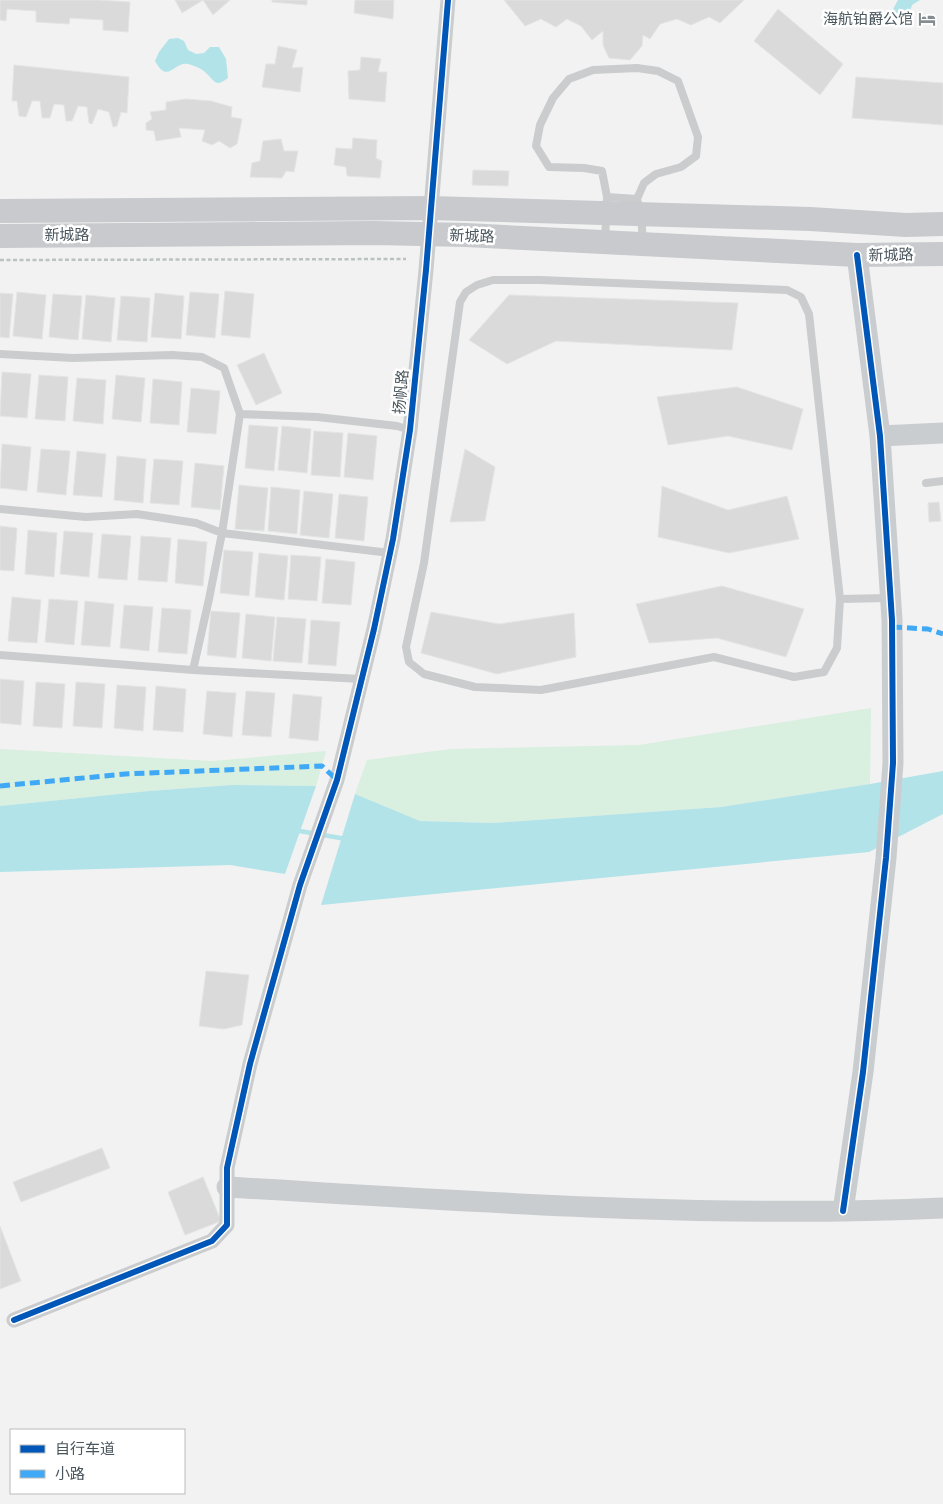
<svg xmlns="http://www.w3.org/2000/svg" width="943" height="1504" font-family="'Nunito Sans','Noto Sans SC',sans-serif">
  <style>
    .green { fill: #d9efdf }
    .water { fill: #b1e3e9 }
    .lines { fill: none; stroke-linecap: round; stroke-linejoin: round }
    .stream { stroke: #b1e3e9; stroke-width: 4.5 }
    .building { fill: #dadadb; stroke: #e3e4e4 }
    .path { stroke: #bac3c0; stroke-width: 2.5; stroke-dasharray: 4 2.5; stroke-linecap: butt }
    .lane { stroke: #cacccd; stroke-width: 8 }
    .street { stroke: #cacccd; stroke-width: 15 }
    .secondary { stroke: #cacdcf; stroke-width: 21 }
    .primary { stroke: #c8cacd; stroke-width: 24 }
    .quiet { stroke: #3fa9f5; stroke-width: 5; stroke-dasharray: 10 5; stroke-linecap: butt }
    .cycleway-casing { stroke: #fff; stroke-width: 9 }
    .cycleway { stroke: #0057b8; stroke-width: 6 }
    .labels { text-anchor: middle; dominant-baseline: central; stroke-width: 5; stroke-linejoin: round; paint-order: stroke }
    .poi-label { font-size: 15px; fill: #4a565d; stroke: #fff; text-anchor: end }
    .street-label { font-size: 15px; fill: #4a565d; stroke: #fff }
  </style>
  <rect width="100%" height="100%" fill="#f2f2f2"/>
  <!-- green -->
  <path class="green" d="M871,708L870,784L721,807L493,823L420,821L355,794L367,760L450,749L639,745Z
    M0,749L212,761L326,751L316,786L232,785L149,791L0,806Z"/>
  <!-- water -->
  <path class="water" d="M898,0H920L912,5L909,14L896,17L891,13Z
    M178,38L184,41L188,50L196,54L204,53L210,47H219L226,59L228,78C215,88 215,81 206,73C201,68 195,66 188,64C174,61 168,85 155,61L159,52L169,39Z
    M943,771V814L869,852L321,905L355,794L420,821L493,823L721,807L870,784Z
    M232,785L316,786L285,874L230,865L0,872V806L149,791Z"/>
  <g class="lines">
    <!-- stream -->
    <path class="stream" d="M294,830L346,839"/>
  </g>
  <!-- building -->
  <path class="building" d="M0,0H98L130,2L128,32L103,30V20L70,18L69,24L36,22V11L7,9L6,21L0,20Z
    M175,0H230L213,15L203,0L182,13Z
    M272,0H307V5L272,2Z
    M355,0H394L393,19L354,13Z
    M504,0H744L720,23L709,17L691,25L677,19L660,24L650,39L643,35L642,46L630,60L609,58L603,45V31L592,40L581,26L567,19L556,27L541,19L525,26Z
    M778,9L843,64L820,95L754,41Z
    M278,46L297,50L292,68L303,67L300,92L262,87L266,64H275Z
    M361,57L381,59L378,72H387L385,102L349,99L348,71L360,70Z
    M14,65L129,77L127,113L121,112L117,126L113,127L109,112L98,109L92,124L89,123L87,107L78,106L72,121H66L64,105L54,104L50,118H42L40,101H32L26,117L19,116L17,101H12Z
    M856,77L943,83V125L852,118Z
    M186,99L211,101L232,107L231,117L242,119L237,144L230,148L219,141L212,145L202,141L205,130L179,128L181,137L156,141L154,131L146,130V123L152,119L150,112L166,110V102Z
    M353,138L377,140L376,158L382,161L380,178L347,176L346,167L334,165L336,148L352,149Z
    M281,139L284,151H298L294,172L286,171L282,178L250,177L252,163L260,161L263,141Z
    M473,170L509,171L508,186L472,185Z
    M225,291L254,294L250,338L221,335Z
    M17,292L46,295L42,339L13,336Z
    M190,292L219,294L215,338L186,335Z
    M0,293L13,294L9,338L0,337Z
    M155,293L184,296L181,339L151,337Z
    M53,294L82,296L78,340L49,337Z
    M86,295L115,298L111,342L82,339Z
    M509,295L738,303L732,350L556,341L507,364L469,340Z
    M121,296L150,298L147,342L117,340Z
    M264,353L282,393L256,405L237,365Z
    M2,372L31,374L27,418L0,416Z
    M39,375L68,377L65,421L35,419Z
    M116,375L145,378L141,422L112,419Z
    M77,378L106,380L103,424L73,421Z
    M153,379L182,382L179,425L150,423Z
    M737,387L803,409L792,450L728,436L668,445L657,397Z
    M191,388L220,391L216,434L187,432Z
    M249,425L278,427L274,471L245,468Z
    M282,426L311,429L307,473L278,470Z
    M314,431L343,433L340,477L311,475Z
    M348,433L377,436L373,480L344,477Z
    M2,444L31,447L27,491L0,488Z
    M41,449L70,451L66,495L37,492Z
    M465,449L495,467L485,521L450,522Z
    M77,451L106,454L102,497L73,495Z
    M117,456L146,459L143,503L114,500Z
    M154,459L183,461L179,505L150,503Z
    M195,463L224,466L220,510L191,507Z
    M239,485L268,488L264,531L235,529Z
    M662,486L728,510L787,496L799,539L729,553L658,537Z
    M271,487L300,490L297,534L268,531Z
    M304,491L333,494L329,538L300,535Z
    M339,494L368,497L364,541L335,538Z
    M939,502L941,521L929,522L928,503Z
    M0,526L17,528L14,571L0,570Z
    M28,530L57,533L54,577L25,574Z
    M64,531L93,533L89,577L60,574Z
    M102,534L131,536L127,580L98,578Z
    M141,536L171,538L167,582L138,580Z
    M178,539L207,542L203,586L175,583Z
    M224,550L253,552L249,596L220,593Z
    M259,553L288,556L284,600L255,597Z
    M291,555L321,557L317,601L288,599Z
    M326,559L355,562L351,605L322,603Z
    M722,586L804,609L786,657L717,638L649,643L636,604Z
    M12,597L41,600L37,643L8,641Z
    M49,599L78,601L74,645L45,642Z
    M85,601L114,604L110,647L81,645Z
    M124,605L153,607L149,651L120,648Z
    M162,608L191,610L187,654L158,652Z
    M211,611L240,613L236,658L207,655Z
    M431,612L499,624L574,613L576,657L497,674L421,653Z
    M246,614L275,617L271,661L242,658Z
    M277,617L306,619L302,663L273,661Z
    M311,620L340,622L336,666L308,664Z
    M0,679L24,681L21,725L0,723Z
    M36,682L65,684L62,728L33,726Z
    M76,682L105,684L102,728L73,726Z
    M117,685L146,687L143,731L114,728Z
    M156,686L186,689L183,732L153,730Z
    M207,691L236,693L232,737L203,734Z
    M246,691L275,693L271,737L242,735Z
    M293,694L322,697L318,741L289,738Z
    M206,971L249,975L242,1025L224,1029L199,1026Z
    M102,1148L110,1168L21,1202L13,1182Z
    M203,1177L221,1221L185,1235L168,1192Z
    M0,1226L21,1281L0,1289Z"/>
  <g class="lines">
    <!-- path -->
    <path class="path" d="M0,260L406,259"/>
    <!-- lane -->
    <path class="lane" d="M607,197L637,199
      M605,241L607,197L602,171L584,168L549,167L536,146L540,125L553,98L569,79L593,70L637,68L658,71L678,81L698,137L696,156L681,167L656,174L644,183L637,199L641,215L643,242
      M0,354L73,358L172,355L202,357L224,368L240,414L222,533L209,599L193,670L0,655
      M240,414L317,417L397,426L410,430
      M926,483L943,481
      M0,509L86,517L137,514L196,523L222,533L390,553
      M840,599L809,314L801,297L787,290L540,280H493L477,285L466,292L460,302L424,563L406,647L409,662L424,674L475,687L541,690L714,657L794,677L824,672L837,648L840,599L888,598
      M193,670L361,679"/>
    <!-- street -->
    <path class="street" d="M14,1320L212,1241L227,1225V1168L250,1064L300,885L337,780L374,629L393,539L410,430L426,270L448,0"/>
    <!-- secondary -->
    <path class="secondary" d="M880,436L943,433
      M227,1187C465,1201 704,1219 943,1208
      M843,1211L863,1072L886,858L893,763L892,620L880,436L857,255"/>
    <!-- primary -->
    <path class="primary" d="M0,211L430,208L810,219L906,225L943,224
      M0,236L375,233L466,235L857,255L943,254"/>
    <!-- quiet -->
    <path class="quiet" d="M892,627L928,629L943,634
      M0,786L125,774L322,766L337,780"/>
    <!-- cycleway casing -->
    <g class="cycleway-casing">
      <path id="cycleway" d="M843,1211L863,1072L886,858L893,763L892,620L880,436L857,255
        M14,1320L212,1241L227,1225V1168L250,1064L300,885L337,780L374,629L393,539L410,430L426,270L448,0"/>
    </g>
    <!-- cycleway -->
    <use href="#cycleway" class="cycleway"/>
  </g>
  <!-- icons -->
  <defs>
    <g id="hotel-bare" transform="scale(1.35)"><path d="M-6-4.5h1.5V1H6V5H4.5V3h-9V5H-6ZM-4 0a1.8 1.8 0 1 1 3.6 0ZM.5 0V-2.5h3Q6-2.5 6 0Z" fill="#858d91" stroke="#fff" stroke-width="2.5" paint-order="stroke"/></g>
  </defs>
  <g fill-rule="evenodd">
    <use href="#hotel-bare" x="927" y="19"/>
  </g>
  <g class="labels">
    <!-- poi labels -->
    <g class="poi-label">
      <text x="913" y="19">海航铂爵公馆</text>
    </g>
    <!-- street labels -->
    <g class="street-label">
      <text x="67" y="235">新城路</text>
      <text transform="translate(472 236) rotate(2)">新城路</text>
      <text transform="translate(891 255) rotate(-1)">新城路</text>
      <text transform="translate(401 392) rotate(-85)">扬帆路</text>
    </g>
  </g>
  <!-- legend -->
  <rect x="10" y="1429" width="175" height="65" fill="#ffffff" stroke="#b7bbbe"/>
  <rect x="20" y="1445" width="25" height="8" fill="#0057b8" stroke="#b7bbbe"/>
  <text x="55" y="1454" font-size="15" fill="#4a565d">自行车道</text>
  <rect x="20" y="1470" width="25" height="8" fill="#3fa9f5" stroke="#b7bbbe"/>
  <text x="55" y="1479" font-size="15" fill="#4a565d">小路</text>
</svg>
